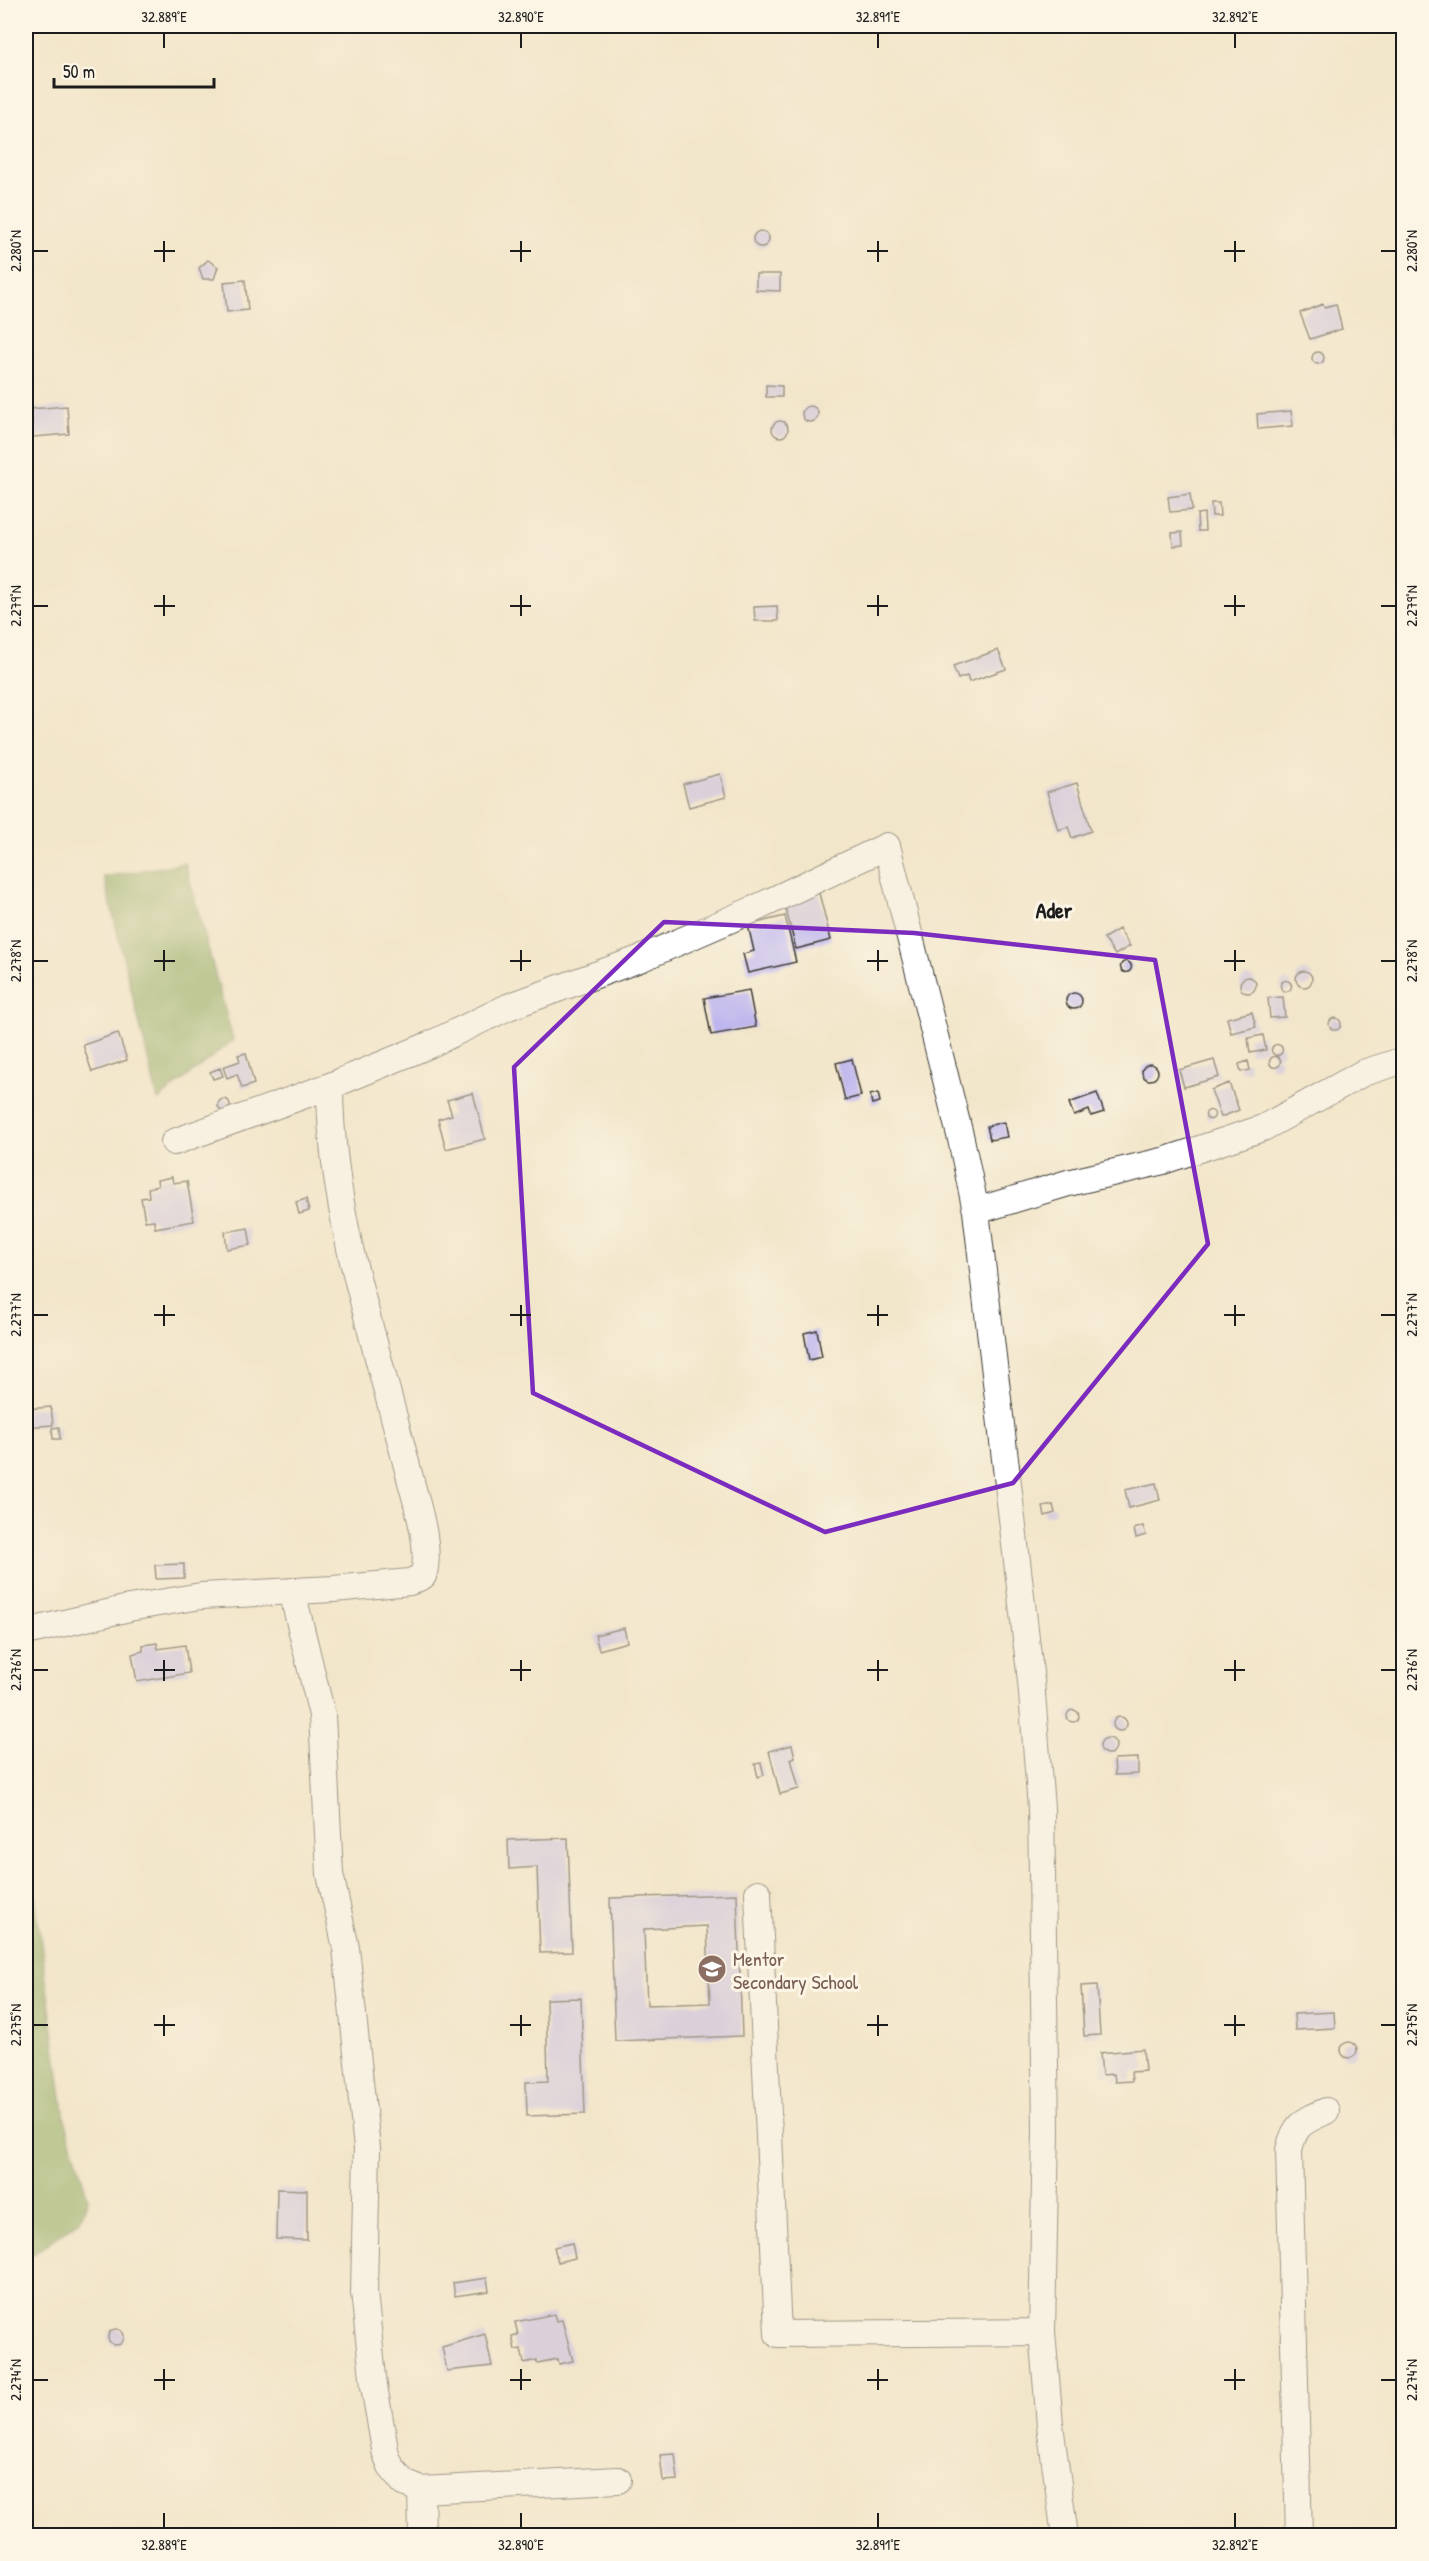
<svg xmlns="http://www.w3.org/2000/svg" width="1429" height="2561" font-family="'Patrick Hand',sans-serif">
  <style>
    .forest { fill: #84a559; stroke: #50603a; stroke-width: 1.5 }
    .building { fill: #beb5ee; fill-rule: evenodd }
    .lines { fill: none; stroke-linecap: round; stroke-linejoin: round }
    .street-casing { stroke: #3c3a36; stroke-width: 28 }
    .street { stroke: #fff; stroke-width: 26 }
    .marked { fill: none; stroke: #7b2cbf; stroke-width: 4.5; stroke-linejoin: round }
    .ticks { fill: none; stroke: #1c1c1c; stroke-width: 2 }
    .labels { text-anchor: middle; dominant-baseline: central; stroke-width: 6; stroke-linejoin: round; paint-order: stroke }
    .education-label { font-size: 20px; fill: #785e54; stroke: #fcf5e5; text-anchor: start }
    .quarter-label { font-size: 22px; font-weight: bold; fill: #1c1c1c; stroke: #fcf5e5 }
    .neatline { fill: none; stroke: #1c1c1c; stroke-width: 2 }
    .ticks-label { font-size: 15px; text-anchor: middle; fill: #1c1c1c }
  </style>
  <rect width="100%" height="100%" fill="#fcf5e5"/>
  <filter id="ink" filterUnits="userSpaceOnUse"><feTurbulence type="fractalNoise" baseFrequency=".0167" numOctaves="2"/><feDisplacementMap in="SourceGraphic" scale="12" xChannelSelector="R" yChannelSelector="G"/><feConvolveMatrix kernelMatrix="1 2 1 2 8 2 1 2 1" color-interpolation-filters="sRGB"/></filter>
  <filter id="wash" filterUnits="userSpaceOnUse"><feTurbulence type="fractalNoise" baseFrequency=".008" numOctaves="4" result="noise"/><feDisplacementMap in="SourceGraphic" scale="24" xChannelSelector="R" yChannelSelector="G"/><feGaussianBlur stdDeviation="1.35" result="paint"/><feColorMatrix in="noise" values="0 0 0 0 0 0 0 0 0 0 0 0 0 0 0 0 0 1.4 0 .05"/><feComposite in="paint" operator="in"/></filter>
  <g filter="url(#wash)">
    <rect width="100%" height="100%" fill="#f2e6ca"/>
    <!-- forest -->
    <path class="forest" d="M1403,346V452L1399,443L1396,349Z
      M185,863L233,1040L158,1100L104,877Z
      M26,1833L65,2119L88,2199L80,2220L26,2259Z"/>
    <g id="blocks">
      <!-- building -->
      <path class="building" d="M753 239a8 8 0 1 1 16 0a8 8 0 1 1-16 0Z
        M208,260L218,267L214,279H203L199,268Z
        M756,274H780V291L756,290Z
        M245,280L248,310L227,312L224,282Z
        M1323,304L1324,307L1336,304L1342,329L1310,339L1300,313Z
        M1312 358a6 6 0 1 1 12 0a6 6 0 1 1-12 0Z
        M766,385L782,386V397H766Z
        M67,406L69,434L33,437L31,409Z
        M802 414a8 8 0 1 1 16 0a8 8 0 1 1-16 0Z
        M1291,411L1293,426L1258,429L1257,414Z
        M772 429a8 8 0 1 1 16 0a8 8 0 1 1-16 0Z
        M1190,494L1192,510L1170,512L1168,497Z
        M1211,503H1219L1220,516H1212Z
        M1204,513L1205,531H1198L1197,514Z
        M1182,532L1183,545L1173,546L1172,533Z
        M777,606L778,621H755L754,607Z
        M998,650L1006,669L969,682L967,676L958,679L953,666Z
        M720,774L726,797L689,807L683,784Z
        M1077,783L1091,831L1072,838L1068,827L1058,830L1047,792Z
        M819,893L831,940L796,949L784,902Z
        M785,916L796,962L748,973L743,954L754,951L748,925Z
        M1119,929L1130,946L1115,955L1104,938Z
        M1120.5 967a5.5 5.5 0 1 1 11 0a5.5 5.5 0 1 1-11 0Z
        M1296 979a8 8 0 1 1 16 0a8 8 0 1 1-16 0Z
        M1240 985a8 8 0 1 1 16 0a8 8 0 1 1-16 0Z
        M1280.5 986a5.5 5.5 0 1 1 11 0a5.5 5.5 0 1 1-11 0Z
        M749,990L756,1027L711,1035L704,998Z
        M1066 1001a8 8 0 1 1 16 0a8 8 0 1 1-16 0Z
        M1283,997L1285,1017L1270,1018L1268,998Z
        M1252,1012L1256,1027L1231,1033L1227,1018Z
        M1329 1024a6 6 0 1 1 12 0a6 6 0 1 1-12 0Z
        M118,1033L127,1060L92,1072L83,1045Z
        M1263,1035L1266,1050L1250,1053L1248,1038Z
        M1271.5 1050a5.5 5.5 0 1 1 11 0a5.5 5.5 0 1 1-11 0Z
        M246,1053L254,1084L242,1088L237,1074L227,1078L223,1067L240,1061L238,1055Z
        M1269.5 1062a5.5 5.5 0 1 1 11 0a5.5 5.5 0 1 1-11 0Z
        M852,1059L861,1096L845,1100L836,1063Z
        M1214,1060L1219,1077L1184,1087L1179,1070Z
        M1248,1061L1250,1070L1241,1072L1239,1064Z
        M1142 1072a8 8 0 1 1 16 0a8 8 0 1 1-16 0Z
        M220,1068L223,1076L213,1079L210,1072Z
        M1229,1083L1239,1110L1221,1117L1211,1090Z
        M473,1093L485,1139L446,1149L438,1119L452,1115L447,1100Z
        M878,1093L880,1102L872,1104L870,1095Z
        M1097,1093L1104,1112L1091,1116L1089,1110L1074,1116L1069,1103Z
        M218 1105a6 6 0 1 1 12 0a6 6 0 1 1-12 0Z
        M1205.5 1115a4.5 4.5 0 1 1 9 0a4.5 4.5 0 1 1-9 0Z
        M1004,1122L1007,1137L990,1140L987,1126Z
        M172,1177L173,1183L187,1181L194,1221L155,1228L154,1220L145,1221L141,1198L149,1197L148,1188L158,1186L157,1180Z
        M306,1199L309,1211L299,1214L296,1202Z
        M248,1228L251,1245L227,1249L225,1232Z
        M817,1330L822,1357L809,1360L804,1333Z
        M51,1407L53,1425L26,1427V1409Z
        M59,1427L60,1439H53L52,1428Z
        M1156,1483L1160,1500L1129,1508L1125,1490Z
        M1053,1505L1055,1513L1045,1516L1043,1507Z
        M1143,1526L1146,1535L1136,1538L1134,1529Z
        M184,1564V1578L156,1579L155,1565Z
        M624,1628L627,1642L599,1650L595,1635Z
        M157,1643L158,1649L185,1645L189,1673L137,1682L132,1654L143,1651V1645Z
        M1067 1716a6 6 0 1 1 12 0a6 6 0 1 1-12 0Z
        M1113 1724a7 7 0 1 1 14 0a7 7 0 1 1-14 0Z
        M1100 1746a8 8 0 1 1 16 0a8 8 0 1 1-16 0Z
        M792,1745L795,1757L791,1759L799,1789L780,1794L769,1751Z
        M1138,1758V1774L1115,1775L1114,1759Z
        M761,1763L764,1775L758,1777L755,1764Z
        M1404,1767V1784H1401L1399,1768Z
        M568,1838L572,1952L540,1953L537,1867L509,1869L508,1840Z
        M737,1894L742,2036L615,2041L610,1898ZM707,1926L710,2003L647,2005L644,1929Z
        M1097,1985L1100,2035L1084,2036L1081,1986Z
        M581,1998L585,2114L527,2116L526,2082L548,2081L546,1999Z
        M1334,2012L1335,2028L1295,2030L1294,2014Z
        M1341 2050a8 8 0 1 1 16 0a8 8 0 1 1-16 0Z
        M1143,2049L1145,2071L1131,2072L1132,2081L1115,2082L1114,2074L1102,2075L1100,2053Z
        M277,2189L307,2190V2240L276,2239Z
        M572,2243L575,2258L558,2262L554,2247Z
        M487,2278L489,2291L455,2296L453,2283Z
        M554,2314L556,2321L562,2320L573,2361L559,2364L558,2359L537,2363V2360L524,2363L521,2349L515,2350L512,2336L518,2335L515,2322Z
        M108 2337a8 8 0 1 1 16 0a8 8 0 1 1-16 0Z
        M485,2334L492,2366L447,2371L442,2347Z
        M675,2454L678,2480L663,2481L660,2455Z"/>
    </g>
  </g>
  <g filter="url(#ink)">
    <use href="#blocks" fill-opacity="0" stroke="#3c3a36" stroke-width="1.5"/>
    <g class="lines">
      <!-- street casing -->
      <g class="street-casing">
        <path id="street" d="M174,1142L330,1086L429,1045L508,1007L642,958L752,910L887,846L961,1139L976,1211L1031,1681L1041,1808L1046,2129L1042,2332L1050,2425L1065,2536
          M976,1211L1068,1183L1163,1161L1263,1128L1363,1073L1404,1060
          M292,1591L322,1715L330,1874L346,1948L367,2148L364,2292L374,2386L386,2455L391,2467L404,2483L421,2490L618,2480
          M26,1632L129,1608L201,1596L333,1589L410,1582L423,1576C432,1549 417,1505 410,1478C391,1403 369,1328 351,1253C339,1199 330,1141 330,1086
          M758,1893L778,2334L1042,2332
          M421,2490L422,2536
          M1299,2536L1289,2150C1295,2124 1302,2122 1326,2111"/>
      </g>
      <!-- street -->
      <use href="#street" class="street"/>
    </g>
  </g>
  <!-- marked area -->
  <path d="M0 0H1429V2561H0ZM664,922L914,933L1155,960L1208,1244L1013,1483L825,1532L533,1393L514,1067Z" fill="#f2e6ca" fill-opacity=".55" fill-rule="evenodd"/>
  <path class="marked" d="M664,922L914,933L1155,960L1208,1244L1013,1483L825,1532L533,1393L514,1067Z"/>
  <!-- ticks -->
  <path class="ticks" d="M164,33V48M521,33V48M878,33V48M1235,33V48M164,241V262M521,241V262M878,241V262M1235,241V262M33,251H48M154,251H175M510,251H531M867,251H888M1224,251H1245M1381,251H1396M164,595V616M521,595V616M878,595V616M1235,595V616M33,606H48M154,606H175M510,606H531M867,606H888M1224,606H1245M1381,606H1396M164,950V971M521,950V971M878,950V971M1235,950V971M33,961H48M154,961H175M510,961H531M867,961H888M1224,961H1245M1381,961H1396M164,1305V1326M521,1305V1326M878,1305V1326M1235,1305V1326M33,1315H48M154,1315H175M510,1315H531M867,1315H888M1224,1315H1245M1381,1315H1396M164,1660V1681M521,1660V1681M878,1660V1681M1235,1660V1681M33,1670H48M154,1670H175M510,1670H531M867,1670H888M1224,1670H1245M1381,1670H1396M164,2015V2036M521,2015V2036M878,2015V2036M1235,2015V2036M33,2025H48M154,2025H175M510,2025H531M867,2025H888M1224,2025H1245M1381,2025H1396M164,2369V2390M521,2369V2390M878,2369V2390M1235,2369V2390M33,2380H48M154,2380H175M510,2380H531M867,2380H888M1224,2380H1245M1381,2380H1396M164,2513V2528M521,2513V2528M878,2513V2528M1235,2513V2528"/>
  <!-- icons -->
  <defs>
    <g id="school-disc" transform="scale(1.5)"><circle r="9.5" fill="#8d6e63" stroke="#fcf5e5"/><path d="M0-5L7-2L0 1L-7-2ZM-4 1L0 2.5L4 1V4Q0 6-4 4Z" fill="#fff"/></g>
  </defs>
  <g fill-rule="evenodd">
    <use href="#school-disc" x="712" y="1969"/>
  </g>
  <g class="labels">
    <!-- education labels -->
    <g class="education-label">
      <text x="733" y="1958">Mentor<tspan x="733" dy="23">Secondary School</tspan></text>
    </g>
    <!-- quarter labels -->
    <g class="quarter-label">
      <text x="1054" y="910">Ader</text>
    </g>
  </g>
  <!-- margin -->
  <rect width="1429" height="2561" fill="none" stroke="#fcf5e5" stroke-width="66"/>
  <!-- scale -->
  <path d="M54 78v9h160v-9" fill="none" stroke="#1c1c1c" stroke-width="3"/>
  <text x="63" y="78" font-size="18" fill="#1c1c1c" stroke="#fcf5e5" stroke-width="4.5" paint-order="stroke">50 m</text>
  <rect x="33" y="33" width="1363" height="2495" class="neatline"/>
  <g class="ticks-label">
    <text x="164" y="22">32.889°E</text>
    <text x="521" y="22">32.890°E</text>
    <text x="878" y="22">32.891°E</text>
    <text x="1235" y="22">32.892°E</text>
    <text transform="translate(16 251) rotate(-90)" y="5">2.280°N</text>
    <text transform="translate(1412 251) rotate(-90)" y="5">2.280°N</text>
    <text transform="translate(16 606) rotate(-90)" y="5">2.279°N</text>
    <text transform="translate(1412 606) rotate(-90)" y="5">2.279°N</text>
    <text transform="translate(16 961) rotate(-90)" y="5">2.278°N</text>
    <text transform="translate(1412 961) rotate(-90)" y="5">2.278°N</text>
    <text transform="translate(16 1315) rotate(-90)" y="5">2.277°N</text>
    <text transform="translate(1412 1315) rotate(-90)" y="5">2.277°N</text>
    <text transform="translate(16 1670) rotate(-90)" y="5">2.276°N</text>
    <text transform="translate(1412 1670) rotate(-90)" y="5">2.276°N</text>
    <text transform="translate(16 2025) rotate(-90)" y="5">2.275°N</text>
    <text transform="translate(1412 2025) rotate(-90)" y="5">2.275°N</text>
    <text transform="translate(16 2380) rotate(-90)" y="5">2.274°N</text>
    <text transform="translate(1412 2380) rotate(-90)" y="5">2.274°N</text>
    <text x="164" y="2550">32.889°E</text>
    <text x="521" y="2550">32.890°E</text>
    <text x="878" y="2550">32.891°E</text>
    <text x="1235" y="2550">32.892°E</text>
  </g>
</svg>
